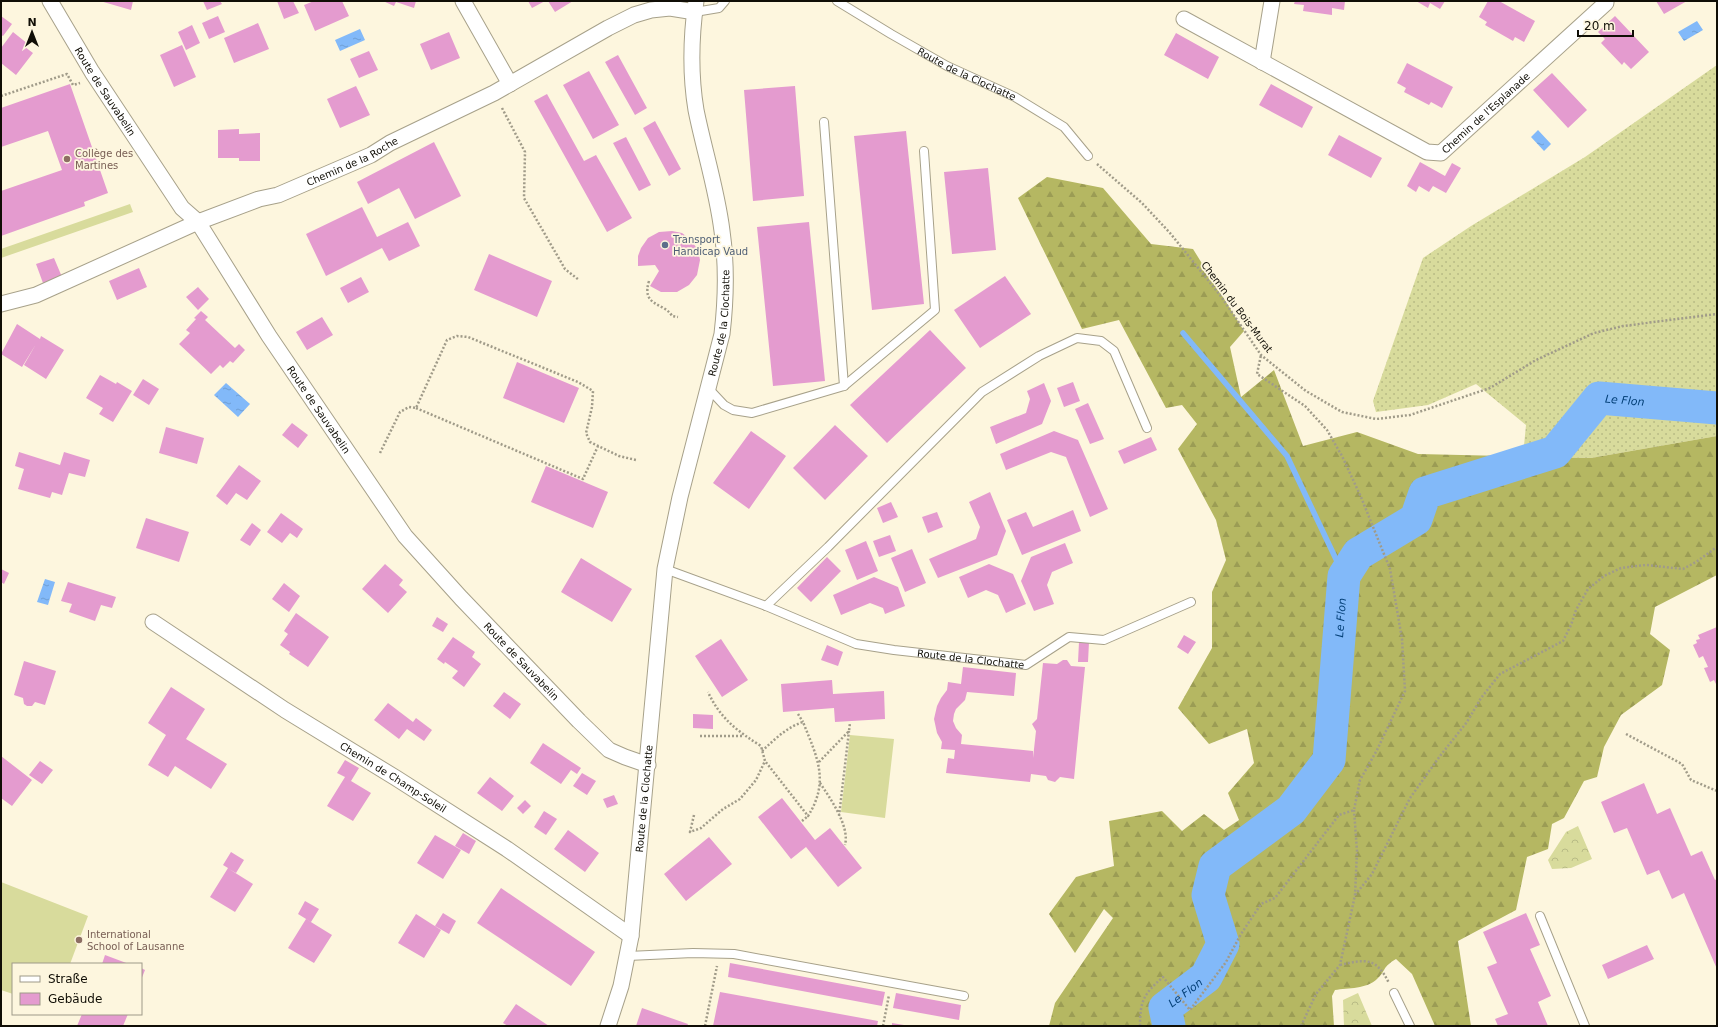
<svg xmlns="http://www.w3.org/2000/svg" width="1718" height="1027" font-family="'DejaVu Sans',sans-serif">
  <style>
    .grass { fill: url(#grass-dots) }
    .forest { fill: url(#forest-firs) }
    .park { fill: url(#park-crowns) }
    .pitch { fill: #d8db9c }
    .water { fill: url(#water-ripples) }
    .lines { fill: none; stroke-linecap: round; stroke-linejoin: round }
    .stream { stroke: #82b9f9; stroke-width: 5.5 }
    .river { stroke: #82b9f9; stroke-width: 33 }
    .building { fill: #e49bcf }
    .service-casing { stroke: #a7a18a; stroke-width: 10 }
    .minor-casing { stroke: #a7a18a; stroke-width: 17 }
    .path { stroke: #a09b89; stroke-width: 2.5; stroke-dasharray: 2 2; stroke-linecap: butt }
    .service { stroke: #fff; stroke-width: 8 }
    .minor { stroke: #fff; stroke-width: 15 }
    .education-dot { fill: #8d6e63; stroke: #fdf6de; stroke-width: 1.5 }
    .service-dot { fill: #5c6f8a; stroke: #fdf6de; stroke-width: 1.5 }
    .labels { text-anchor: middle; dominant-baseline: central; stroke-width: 3.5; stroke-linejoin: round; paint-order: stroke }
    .street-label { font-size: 10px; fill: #100e06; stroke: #fdf6de }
    .education-label { font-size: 10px; fill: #785e54; stroke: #fdf6de; text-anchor: start }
    .service-label { font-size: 10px; fill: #4e5e75; stroke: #fdf6de; text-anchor: start }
    .water-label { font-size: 11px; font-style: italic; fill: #044078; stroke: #fdf6de }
  </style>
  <defs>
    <pattern id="grass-dots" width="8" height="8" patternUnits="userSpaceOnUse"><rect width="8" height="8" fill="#d8db9c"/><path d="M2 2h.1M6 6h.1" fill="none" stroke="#b8bb85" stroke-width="1.8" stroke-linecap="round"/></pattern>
    <pattern id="forest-firs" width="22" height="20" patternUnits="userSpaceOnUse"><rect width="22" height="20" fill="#b5b762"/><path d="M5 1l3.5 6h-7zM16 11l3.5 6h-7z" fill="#9b9c54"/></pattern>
    <pattern id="park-crowns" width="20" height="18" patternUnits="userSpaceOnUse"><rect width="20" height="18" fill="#d8db9c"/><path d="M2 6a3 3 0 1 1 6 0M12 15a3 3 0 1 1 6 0" fill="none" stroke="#b8bb85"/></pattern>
    <pattern id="water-ripples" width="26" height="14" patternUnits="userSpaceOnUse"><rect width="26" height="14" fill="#82b9f9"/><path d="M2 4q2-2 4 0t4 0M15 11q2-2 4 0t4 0" fill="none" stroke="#6f9ed4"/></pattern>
  </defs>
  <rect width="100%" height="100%" fill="#fdf6de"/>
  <!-- grass -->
  <path class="grass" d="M1717,65V436L1591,458L1523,456L1526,425L1476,384L1428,405L1376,412L1373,401L1423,258L1471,226L1585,157Z"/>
  <!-- forest -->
  <path class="forest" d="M1047,177L1103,188L1151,244L1193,249L1244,331L1230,347L1241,397L1274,370L1303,446L1357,432L1418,454L1591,458L1717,436V575L1655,607L1650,634L1670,650L1662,685L1621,715L1604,747L1597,777L1584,781L1564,818L1552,824L1548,849L1527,857L1516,910L1458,941L1471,1026H1435L1412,974L1396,959C1382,967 1386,971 1377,979C1367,989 1348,988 1335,990L1332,996L1334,1026H1049L1055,1003L1113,918L1104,909L1075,953L1049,914L1076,877L1114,866L1109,821L1162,811L1182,831L1204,814L1224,830L1239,820L1228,793L1254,763L1247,729L1209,744L1178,708L1212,648V592L1226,560L1216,520L1178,449L1197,424L1182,405L1166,408L1119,320L1082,329L1018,198Z"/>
  <!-- park -->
  <path class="park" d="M1578,826L1592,859L1571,868L1552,869L1548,860L1566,832Z
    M1358,993L1372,1026H1344L1343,1000Z"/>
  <!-- pitch -->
  <path class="pitch" d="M130,204L133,212L1,258V249Z
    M850,735L894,739L885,818L841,812Z
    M1,882L88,916L70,964H13V994L1,990Z"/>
  <!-- water -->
  <path class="water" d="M1697,21L1703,30L1684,41L1678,32Z
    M360,29L365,40L340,51L335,40Z
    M1538,130L1551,144L1544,151L1531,137Z
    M226,383L250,404L238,417L214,395Z
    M45,579L55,582L48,605L37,602Z"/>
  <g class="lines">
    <!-- stream -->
    <path class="stream" d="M1183,333L1287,456L1344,576"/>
    <!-- river -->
    <path class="river" id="s1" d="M1169,1026L1165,1008L1206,977L1223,944L1208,895L1215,866L1291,810L1329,760L1344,576L1358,554L1416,519L1425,493L1555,452L1599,398L1717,408"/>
  </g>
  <!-- building -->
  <path class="building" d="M100,1H133L131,10Z
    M203,1H220L222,4L207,10Z
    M277,1H293L299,13L284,19Z
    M314,1H342L349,16L315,31L304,5Z
    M383,1H416L414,8L396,2L394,6Z
    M528,1H545L532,8Z
    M548,1H573L555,12Z
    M1295,1H1345L1344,10L1332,8V15L1303,11L1304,5L1294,4Z
    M1416,1H1445L1440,9L1430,3L1428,8Z
    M1488,1H1499L1535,21L1524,42L1515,37L1513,41L1485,25L1487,22L1479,17Z
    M1656,1H1687L1664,14Z
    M1,16L12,24L3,36L1,35Z
    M218,16L225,32L209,39L202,23Z
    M1615,16L1649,52L1631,69L1624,62L1622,65L1601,43L1605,39L1598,32Z
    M258,23L269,49L234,63L224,38Z
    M192,25L200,43L186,50L178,32Z
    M13,32L28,44L25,47L33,53L16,75L1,63V48Z
    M449,32L460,58L431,70L420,44Z
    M1176,33L1219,57L1208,79L1164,55Z
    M182,45L196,77L174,87L160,55Z
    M369,51L378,70L359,78L350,59Z
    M618,55L647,108L635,115L605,62Z
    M1407,63L1453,87L1442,108L1431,102L1429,105L1404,92L1406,88L1397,83Z
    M589,71L619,125L593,139L563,85Z
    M1552,73L1587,110L1568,128L1533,90Z
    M70,84L108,193L84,202L85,206L1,236V191L62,170L48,131L1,147V108Z
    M1271,84L1313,107L1302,128L1259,105Z
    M356,86L370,115L340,128L327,99Z
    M795,86L804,196L753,201L744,90Z
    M547,94L584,161L596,155L632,218L607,232L534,101Z
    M655,121L681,169L669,176L643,128Z
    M239,129V134L260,133V161H239V158H218V130Z
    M906,131L924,304L872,310L854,136Z
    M1339,135L1382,158L1371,178L1328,155Z
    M626,137L651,185L639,191L613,143Z
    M434,142L461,196L415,219L399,188L368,204L357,182Z
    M1420,162L1445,176L1452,163L1461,168L1446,193L1433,186L1429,192L1419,186L1416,192L1407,186Z
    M988,168L996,250L952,254L944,172Z
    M362,207L377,237L408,222L420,246L389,261L382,248L326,276L306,234Z
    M809,222L825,381L773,386L757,227Z
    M672,231L682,233L691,240L698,250L700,260L697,275L689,285L677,292H661L650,286L659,271L655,265L638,266V256L641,248L648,238L659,232Z
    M489,254L552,281L537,317L474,290Z
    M54,258L62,277L43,283L36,264Z
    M139,268L147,287L117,300L109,281Z
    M1005,276L1031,314L980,348L954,310Z
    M361,277L369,292L348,303L340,288Z
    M198,287L209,299L198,310L186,297Z
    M201,311L208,317L205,320L235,348L239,344L245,350L233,363L230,361L223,368L220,365L211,374L179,344L190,333L186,330L196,319L194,318Z
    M322,317L333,335L307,350L296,332Z
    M17,324L40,339L41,336L64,350L46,379L24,365L36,344L22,367L1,354Z
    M930,330L966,368L887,443L850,405Z
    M517,362L579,388L564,423L503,398Z
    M100,375L116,384L117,382L132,391L113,422L99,414L103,408L86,398Z
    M143,379L159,389L149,405L133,395Z
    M1073,382L1080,401L1064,407L1057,388Z
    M1044,383L1051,401L1042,424L996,444L990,427L1026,413L1030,399L1027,391Z
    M1088,403L1104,439L1090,444L1075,409Z
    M292,423L308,435L298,448L282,435Z
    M835,425L868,456L825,500L793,468Z
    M166,427L204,438L197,464L159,453Z
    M751,431L786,456L749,509L713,483Z
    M1054,431L1078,440L1108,509L1090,517L1066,457L1051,452L1006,470L1000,454Z
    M1151,437L1157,450L1124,464L1118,451Z
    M19,452L60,465L64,452L90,460L85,477L69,473L62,495L52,492L50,498L18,489L24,469L15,466Z
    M239,465L261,481L247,500L236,493L227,505L216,496Z
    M546,466L608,492L593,528L531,502Z
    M990,492L1006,531L997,555L938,578L929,559L976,539L980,527L969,502Z
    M891,502L898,517L883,523L877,508Z
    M1073,510L1081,531L1022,555L1007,520L1026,512L1033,527Z
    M937,512L943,527L928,533L922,517Z
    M281,513L303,529L297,538L290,533L282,543L267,532Z
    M146,518L189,532L179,562L136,548Z
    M252,523L261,530L250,546L240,540Z
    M890,535L896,551L879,557L873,541Z
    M866,541L878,571L857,580L845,550Z
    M1065,543L1073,563L1052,572L1047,585L1054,604L1034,611L1021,581L1031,557Z
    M912,549L926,583L905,592L891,558Z
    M827,557L841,571L811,602L797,588Z
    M581,558L632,589L612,622L561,592Z
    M385,564L403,580L399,585L407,592L388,613L362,589Z
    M989,564L1013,574L1026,604L1006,613L998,595L986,590L968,598L959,577Z
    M1,569L9,573L4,584L1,582Z
    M874,577L898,587L905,606L885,614L883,608L870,603L841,615L833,595Z
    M68,582L116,597L112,608L101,605L95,621L69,612L72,604L61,601Z
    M284,583L300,596L289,612L272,599Z
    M296,613L329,637L308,667L289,654L290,652L280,645L288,634L284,631Z
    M437,617L448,624L443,632L432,626Z
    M1717,627V686L1714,680L1710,682L1704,668L1708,667L1703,656L1699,658L1693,645L1697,643L1696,640L1700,639L1698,635Z
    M1184,635L1196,642L1188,654L1177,647Z
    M453,637L475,652L472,657L481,664L464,687L452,678L458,671L445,662L444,664L437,659Z
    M721,639L748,680L722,697L695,656Z
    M1079,642H1089L1088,662H1078Z
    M827,645L843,652L838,666L821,660Z
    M1063,660H1067L1071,666L1085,667L1074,779L1060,777L1055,782L1048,780L1046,776L1031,774L1030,782L946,773L948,758L954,759L955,750L941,749L942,742L937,733L934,719L937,706L941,698L947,690L948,682L961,684L963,667L1016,673L1014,696L967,692L965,700L956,709L954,714L953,721L956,728L962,735L961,744L1033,751V758L1036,731L1032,724L1037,719L1043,663L1057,664Z
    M24,661L56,671L45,705L35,702L32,706H27L24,704L23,698L14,695Z
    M832,680L833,694L884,691L885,719L835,722L834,708L783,712L781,684Z
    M171,687L205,709L186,739L227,764L211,789L175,766L168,777L148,765L166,735L148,723Z
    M504,692L521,704L510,719L493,706Z
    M388,703L413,722L416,718L432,730L424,741L407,729L399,739L374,720Z
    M693,714L713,715V729L693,728Z
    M543,743L581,768L577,774L571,770L561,784L530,763Z
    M1,756L32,780L12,806L1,798Z
    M345,760L359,768L351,781L371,793L353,821L327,806L345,777L337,773Z
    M40,761L53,770L42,784L29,775Z
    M582,773L596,781L587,795L573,786Z
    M490,777L514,796L502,811L477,793Z
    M1644,783L1657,814L1670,808L1691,856L1702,851L1715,880L1717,879V969L1684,893L1672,899L1659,870L1647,875L1627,828L1614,833L1601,802Z
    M614,795L618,804L607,808L603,799Z
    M782,798L815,840L830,828L862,868L838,887L806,847L791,859L758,817Z
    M525,800L531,806L523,814L517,808Z
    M544,811L557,819L546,835L534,827Z
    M568,830L599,853L585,872L554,849Z
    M463,833L476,841L469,854L455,846Z
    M435,835L461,850L443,879L417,863Z
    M709,837L732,864L686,901L664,874Z
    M231,852L244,860L236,873L229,869L253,884L235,912L210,897L228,868L223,865Z
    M501,888L595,952L571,986L477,923Z
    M305,901L319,909L311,922L298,914Z
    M443,913L456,921L449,934L435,926Z
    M1526,913L1540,945L1530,949L1551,996L1538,1002L1548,1026H1498L1495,1019L1508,1014L1487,967L1497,963L1483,932Z
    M416,914L441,930L424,958L398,943Z
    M306,919L332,935L314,963L288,948Z
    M1647,945L1654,959L1608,979L1602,965Z
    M105,955L129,964H102Z
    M730,963L885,992L882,1006L728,977Z
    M141,968L145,970L141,980Z
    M720,992L878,1021L877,1026H713Z
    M896,993L961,1005L959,1020L893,1008Z
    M516,1004L549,1026H508L503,1023Z
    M642,1008L688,1024L687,1026H636Z
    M82,1014H128L123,1026H77Z
    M892,1023L904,1025V1026H892Z"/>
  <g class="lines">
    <!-- service casing -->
    <g class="service-casing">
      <g id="service">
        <path id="s2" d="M837,1L891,34L947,66L1015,97L1064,127L1088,156"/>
        <path d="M695,12L719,8L725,1"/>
        <path d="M844,386L935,310L924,151"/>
        <path d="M708,388L724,405L733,410L752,413L844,386L824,122"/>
        <path id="s3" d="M665,569L766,606L856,644L894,650L1026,665L1069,637L1104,640L1191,602"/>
        <path d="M766,606L828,547L982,392L1039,356L1077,338L1101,341L1114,351L1147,428"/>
        <path d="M1540,916L1585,1026"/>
        <path d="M628,956L693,953L734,954L964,996"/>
        <path d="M1394,993L1410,1026"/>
      </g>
    </g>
    <!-- minor casing -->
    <g class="minor-casing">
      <g id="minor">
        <path id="s4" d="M50,1L92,72L182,208L198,222L269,336L405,536L461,598L579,721L609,750L625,757L648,765"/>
        <path d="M463,1L510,84"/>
        <path id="s5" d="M1184,19L1427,152L1441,153L1606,3V1"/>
        <path d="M1262,62L1272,1"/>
        <path id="s6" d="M1,304L36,295L198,222L259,199L278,195L371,155L390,143L494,93L608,28L634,15L651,10L670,8L695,12"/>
        <path id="s7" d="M153,622L285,710L396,778L507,849L631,936"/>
        <path id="s8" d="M608,1026L621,986L631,936L665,569L680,497L722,334C726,300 727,266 722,231C717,190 704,150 696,110C690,74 691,37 696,1"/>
      </g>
    </g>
    <!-- path -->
    <path class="path" d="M1,96L67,74L73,85L80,83
      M502,108L525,152L524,198L565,269L579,280
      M1097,164L1142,203L1170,233L1220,295L1261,355L1306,391L1342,412L1376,419L1410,415L1490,388L1536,360L1594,333L1623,326L1717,314
      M649,281C641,307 664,302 672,316L678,317
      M416,408L583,479L598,446
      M380,453L400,412L409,407L416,408L447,340L457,336L468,337L578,382L593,391L592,407L586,433L590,442L619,456L636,460
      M798,714L803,722
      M1626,734L1682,764L1691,780L1717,791
      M700,736H744
      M762,751C774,740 787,727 803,722C817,757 830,781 808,816L765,761
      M819,762L849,731L850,723
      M820,783C830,798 850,826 845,845
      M694,815L690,832L701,828L723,809L740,799L756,780L765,761L761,746C737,731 720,718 708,692
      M839,816L849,731
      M802,821L808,816
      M1355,895L1372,874L1410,798L1440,756L1467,722L1481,698L1500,674L1563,641L1571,625L1576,610L1588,589L1604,576L1621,568L1646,565L1683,569L1696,562L1717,547
      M1340,965C1366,959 1376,957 1389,983
      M705,1026L717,966
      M883,1026L889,995
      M1140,1026C1140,1000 1144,994 1163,977L1190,1010L1226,962L1241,934L1261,904L1275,898L1339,815L1354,810L1360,780L1377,750L1405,691L1402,639L1390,569L1361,497L1342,456L1327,430L1305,406L1257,374L1261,355
      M1301,1026L1316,994L1340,965L1355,895L1357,851L1354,810"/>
    <!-- service -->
    <use href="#service" class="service"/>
    <!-- minor -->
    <use href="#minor" class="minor"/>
  </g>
  <!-- markers -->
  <g class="education-dot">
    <circle cx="67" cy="159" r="4"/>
    <circle cx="79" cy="940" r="4"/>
  </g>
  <circle class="service-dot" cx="665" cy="245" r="4"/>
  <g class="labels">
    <!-- street labels -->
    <g class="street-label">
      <text stroke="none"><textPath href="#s2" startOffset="149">Route de la Clochatte</textPath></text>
      <text stroke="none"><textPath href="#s4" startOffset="106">Route de Sauvabelin</textPath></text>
      <text stroke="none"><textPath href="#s5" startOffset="351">Chemin de l'Esplanade</textPath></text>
      <text stroke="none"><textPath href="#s6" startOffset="380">Chemin de la Roche</textPath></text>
      <text transform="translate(1237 307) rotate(53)">Chemin du Bois-Murat</text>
      <text stroke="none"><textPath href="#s8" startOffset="714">Route de la Clochatte</textPath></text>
      <text stroke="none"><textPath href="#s4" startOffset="490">Route de Sauvabelin</textPath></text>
      <text stroke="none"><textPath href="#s3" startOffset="321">Route de la Clochatte</textPath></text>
      <text stroke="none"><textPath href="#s4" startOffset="814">Route de Sauvabelin</textPath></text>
      <text stroke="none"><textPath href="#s7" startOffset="286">Chemin de Champ-Soleil</textPath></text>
      <text stroke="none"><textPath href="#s8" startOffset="231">Route de la Clochatte</textPath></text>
    </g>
    <!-- education labels -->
    <g class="education-label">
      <text x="75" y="153">Collège des<tspan x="75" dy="12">Martines</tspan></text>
      <text x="87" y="934">International<tspan x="87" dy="12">School of Lausanne</tspan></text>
    </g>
    <!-- service labels -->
    <g class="service-label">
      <text x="673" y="239">Transport<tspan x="673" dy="12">Handicap Vaud</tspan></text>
    </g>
    <!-- water labels -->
    <g class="water-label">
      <text stroke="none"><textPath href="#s1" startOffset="883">Le Flon</textPath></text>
      <text stroke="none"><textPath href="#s1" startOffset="488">Le Flon</textPath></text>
      <text stroke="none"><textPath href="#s1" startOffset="44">Le Flon</textPath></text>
    </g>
  </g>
  <!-- border -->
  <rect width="1718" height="1027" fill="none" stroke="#100e06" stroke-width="4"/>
  <!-- legend -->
  <rect x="12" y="963" width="130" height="52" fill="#fdf6de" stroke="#9e9988"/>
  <rect x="20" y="976" width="20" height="6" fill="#ffffff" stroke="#9e9988"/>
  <text x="48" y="983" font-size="12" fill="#100e06">Straße</text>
  <rect x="20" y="993" width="20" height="12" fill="#e49bcf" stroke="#9e9988"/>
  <text x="48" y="1003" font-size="12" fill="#100e06">Gebäude</text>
  <!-- north arrow -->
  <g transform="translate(32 32)" stroke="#fdf6de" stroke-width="3" paint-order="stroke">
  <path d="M0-3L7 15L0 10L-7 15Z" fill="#100e06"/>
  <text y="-6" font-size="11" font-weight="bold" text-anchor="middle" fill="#100e06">N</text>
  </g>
  <!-- scale -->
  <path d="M1578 30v6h55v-6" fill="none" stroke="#100e06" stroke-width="2"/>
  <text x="1584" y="30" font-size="12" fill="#100e06" stroke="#fdf6de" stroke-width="3" paint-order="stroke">20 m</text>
</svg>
